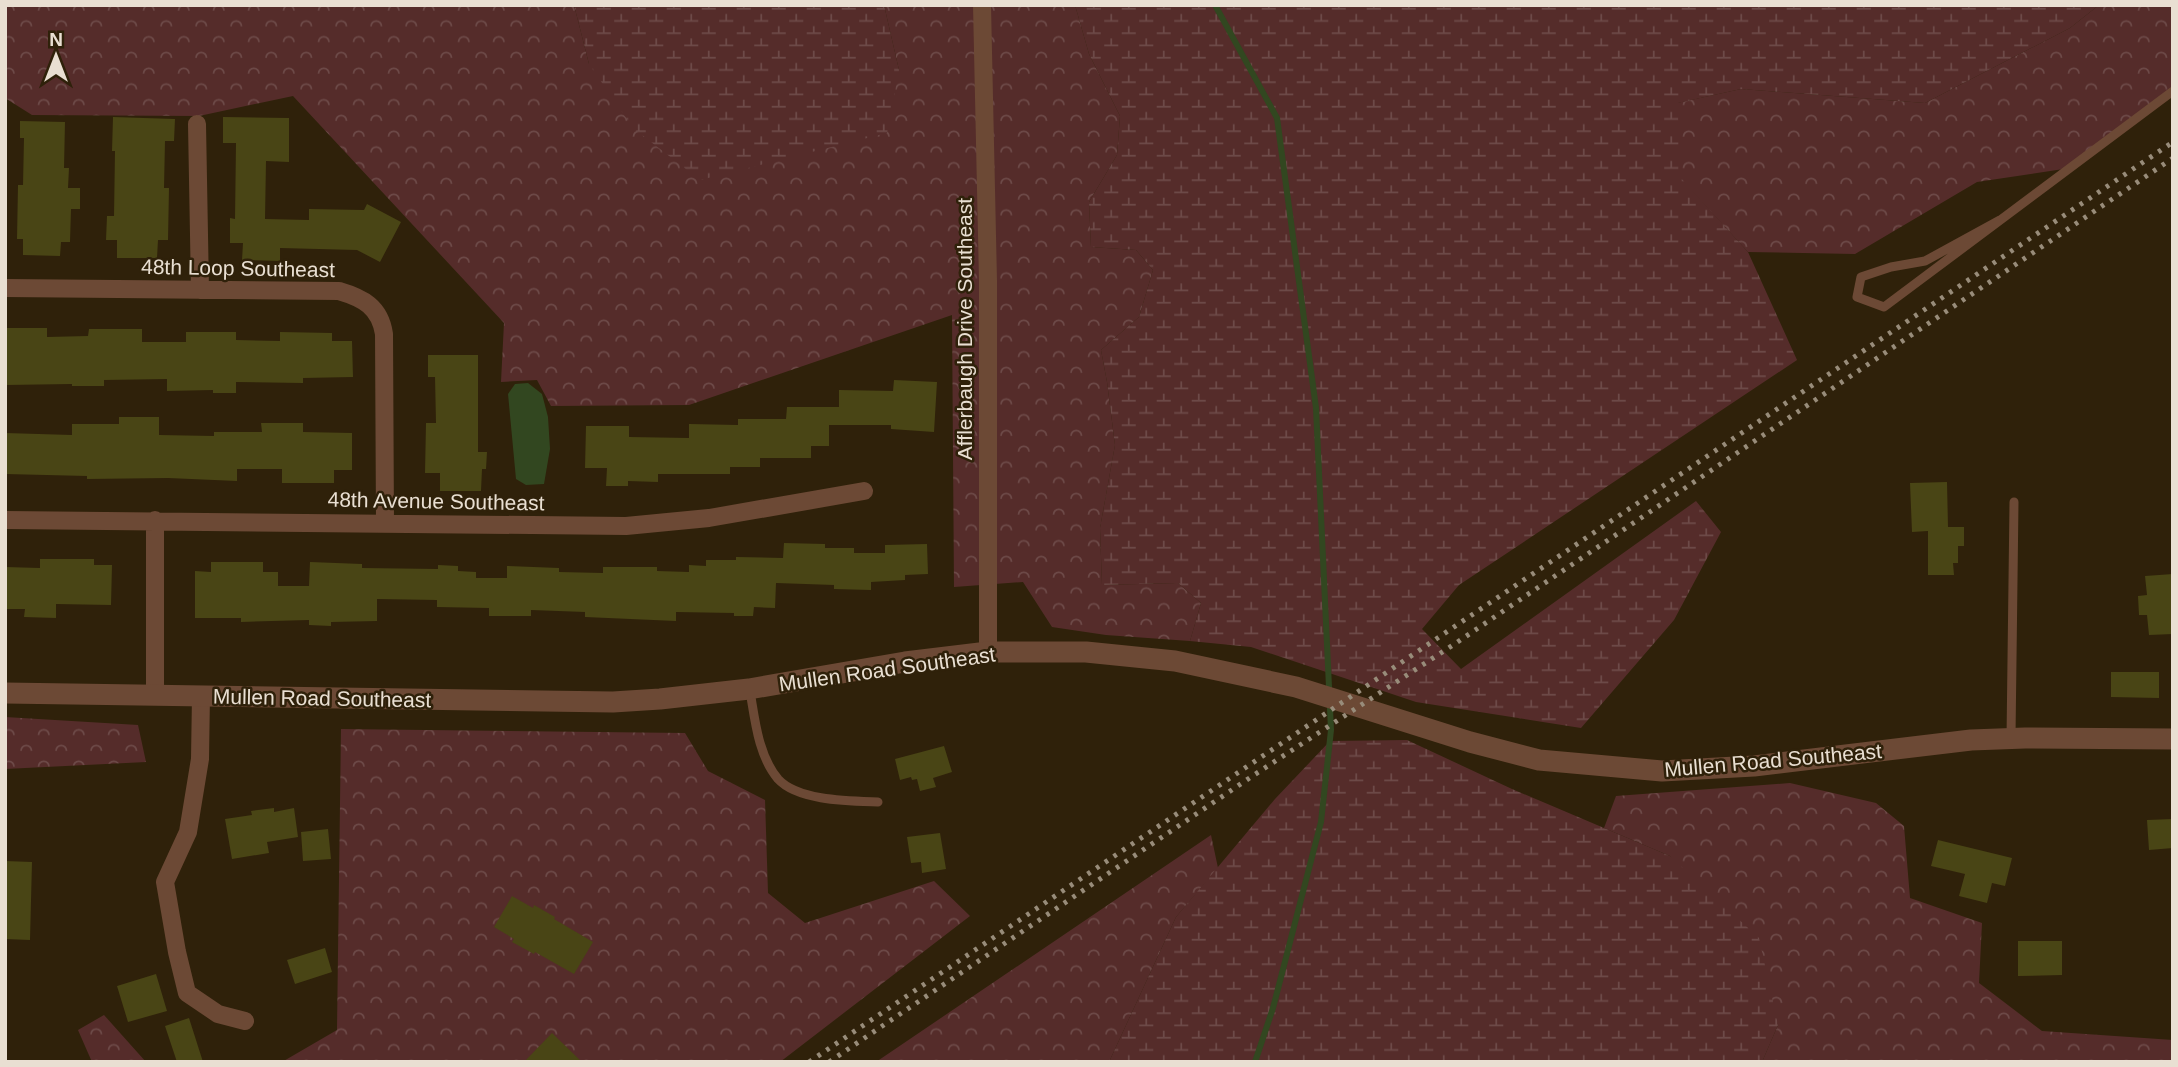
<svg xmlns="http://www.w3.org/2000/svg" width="2178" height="1067" font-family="Arial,sans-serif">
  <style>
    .forest { fill: url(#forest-crowns) }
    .wetland { fill: url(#wetland-marsh) }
    .water { fill: #324720 }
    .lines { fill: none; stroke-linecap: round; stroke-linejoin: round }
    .stream { stroke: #324720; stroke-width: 6 }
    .building { fill: #494515 }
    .service { stroke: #6c4935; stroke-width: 9 }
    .minor { stroke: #6c4935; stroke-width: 18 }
    .tertiary { stroke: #6c4935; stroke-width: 21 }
    .rail { stroke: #988c7a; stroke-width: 5; stroke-dasharray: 3.5 7; stroke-linecap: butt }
    .labels { text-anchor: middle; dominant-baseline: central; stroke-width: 5; stroke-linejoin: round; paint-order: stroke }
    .street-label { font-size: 21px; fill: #e9dfd2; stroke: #2f210a }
  </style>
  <defs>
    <pattern id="forest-crowns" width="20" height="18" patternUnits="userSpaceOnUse" patternTransform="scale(1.75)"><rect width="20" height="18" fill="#552c2a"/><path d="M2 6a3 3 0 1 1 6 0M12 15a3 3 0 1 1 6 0" fill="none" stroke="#6d4a48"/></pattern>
    <pattern id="wetland-marsh" width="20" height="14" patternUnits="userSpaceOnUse" patternTransform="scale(1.75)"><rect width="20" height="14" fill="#552c2a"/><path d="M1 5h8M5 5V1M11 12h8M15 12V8" fill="none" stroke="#6d4a48"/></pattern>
  </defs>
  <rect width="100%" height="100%" fill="#2f210a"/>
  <!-- forest -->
  <path class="forest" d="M5,5H574L589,64L899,70L884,5H1075L1089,54L1120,116L1117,155L1089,202L1091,247L1136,250L1153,270L1139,317L1101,350L1107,382L1115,445L1100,528L1102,585L1178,583L1201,603L1190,641L1106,635L1052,627L1023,582L954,587L952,315L689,405L551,406L537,380L501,382L504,323L293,96L199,116L32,115L5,98Z
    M2099,5H2173V96L2070,168L1977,182L1855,254L1748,252L1679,177L1677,103L1741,89L1925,103L2070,28Z
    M5,717L138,725L146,762L5,769Z
    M341,729L685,733L708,771L765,800L768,893L805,923L934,881L970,916L780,1062H282L337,1030Z
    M1790,783L1876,803L1904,826L1910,898L1982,923L1979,983L2042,1031L2173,1040V1062H1762L1778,1025L1670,856L1604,828L1616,796Z
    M1211,835L1218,868L1176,917L1109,1062H876Z
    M104,1015L146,1062H92L78,1030Z"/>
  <!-- wetland -->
  <path class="wetland" d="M574,5H884L899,70L887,133L700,180L633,128L589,64Z
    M1075,5H2099L2070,28L1925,103L1741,89L1678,103L1680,177L1748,252L1797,360L1459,585L1422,629L1461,669L1696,501L1721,532L1674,620L1581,728L1416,702L1251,647L1190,641L1201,603L1178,583L1102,585L1100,528L1115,445L1107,382L1101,350L1139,317L1153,270L1136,250L1091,247L1089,202L1117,155L1120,116L1089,54Z
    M1407,740L1512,789L1670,856L1759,938L1778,1025L1762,1062H1109L1176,917L1275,799L1330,741Z"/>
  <!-- water -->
  <path class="water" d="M528,383L542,394L548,417L550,449L544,484L526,485L516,479L508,394L515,384Z"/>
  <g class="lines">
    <!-- stream -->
    <path class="stream" d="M1215,5L1277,118L1316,408L1331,730L1321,822L1273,1008L1255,1062"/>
  </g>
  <!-- building -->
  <path class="building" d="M113,117L175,119L174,141H165L164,188H169L168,240H158L157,258H117V240H106L107,216H114L115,151H112Z
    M223,117L289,118V162L266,161L265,219L309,220V209L364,210L367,204L401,222L380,262L357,250L280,248V261L242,260L243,243H230V218L235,219L236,143H223Z
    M20,121L65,122L64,168H69L68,188H80V209H71L70,242H61L60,256L23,255V239H17L18,185H23L24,138H20Z
    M5,328H47V337L88,336L89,329H142V342H186V332H236V340L280,341V332L332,333V341H352L353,377L303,378V383L236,382V393H213V390L167,391V379L104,380V386H72V384L5,385Z
    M428,355H478V452H487L486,469H482L481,491H440V473H425L426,423H436L435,377H428Z
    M894,380L937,382L934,432L891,429V425H829V446H811V458H760V467H730V474H658V482L628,481V486H606L607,468H585L586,426H629V437L689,438V424L738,425V419H786L787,407H839V390L893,391Z
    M119,417H159V435L214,436V432H262L261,423H303V432L352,433V470H334V483H282V469H237V481L168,478L87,479V476L5,474V433L72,435V424H119Z
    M1947,482L1948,527H1964V546H1958V563H1953L1954,575H1928V531L1912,532L1910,483Z
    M784,543L825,544V548H854V553H885V545L927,544L928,574L905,575V580L871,582V590L834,589V585L776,583L775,608L754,607L753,616H734V613L676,612V621L585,617V612L531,610V616H489V608L437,607V600L377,599V621L331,622V626L309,625V620L241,622V618H195V571L211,572V562H263V572H278V586H309L310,562L362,564V568L438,569V565L458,566V571L476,572V578H507V566L559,568V572L603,573V567H657V571L689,572V565L706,566V560H736V557L783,558Z
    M40,559H94V565H112L111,605L56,604V618L24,617L25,609H5V567L40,568Z
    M2173,574V634L2149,635L2147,615H2139L2138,596L2147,595L2145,576Z
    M2111,672H2159V698L2111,697Z
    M944,746L952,772L933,778L936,787L920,791L917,779L912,780L911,777L900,780L895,759Z
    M274,808V812L294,808L298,837L267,842L269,853L232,859L225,819L252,815L251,811Z
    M2173,819V848L2149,850L2147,820Z
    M328,829L331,859L303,861L301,832Z
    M940,833L946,869L922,873L921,862L911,863L907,837Z
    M1938,840L2012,858L2005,886L1992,883L1987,903L1959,896L1965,874L1931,866Z
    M5,861L32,862L30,940L5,939Z
    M512,896L533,908L534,905L555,917L554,919L593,942L574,974L535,952L534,954L512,942L514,939L494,927Z
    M2018,941H2062V975L2018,976Z
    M325,948L332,972L295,984L287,960Z
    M156,974L167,1011L128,1022L117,986Z
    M189,1018L203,1062H177L165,1026Z
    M552,1033L582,1062H524Z"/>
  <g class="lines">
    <!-- service -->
    <path class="service" d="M2000,220L1925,261L1891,267L1861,277L1857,297L1884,307L2173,91
      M750,691C755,720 758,755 778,779C798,801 850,801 878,802
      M2011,738L2014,502"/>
    <!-- minor -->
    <path class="minor" d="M982,5L988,281V652
      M197,124L200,290
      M5,288L339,291C363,298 380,307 384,334L385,524
      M5,520L626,526L709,518L864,491
      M155,694V520
      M201,695L200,759L188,832L165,882L177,952L187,993L218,1014L245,1021"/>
    <!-- tertiary -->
    <path class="tertiary" d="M5,693L613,702L660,699L749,689L905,662L988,652H1086L1175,661L1296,687L1470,742L1539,760L1662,771L1754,766L1971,740L2025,738L2173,739"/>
    <!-- rail -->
    <path class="rail" d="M809,1062L2173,142
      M829,1062L1251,777L1456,643L2173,158"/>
  </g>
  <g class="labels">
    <!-- street labels -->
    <g class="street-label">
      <text transform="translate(238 268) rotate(1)">48th Loop Southeast</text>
      <text transform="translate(964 329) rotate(-90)">Afflerbaugh Drive Southeast</text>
      <text transform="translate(436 501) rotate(1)">48th Avenue Southeast</text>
      <text transform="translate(887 669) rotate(-8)">Mullen Road Southeast</text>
      <text transform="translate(322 698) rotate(1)">Mullen Road Southeast</text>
      <text transform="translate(1773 760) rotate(-5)">Mullen Road Southeast</text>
    </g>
  </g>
  <!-- border -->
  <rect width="2178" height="1067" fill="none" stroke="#e9dfd2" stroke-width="14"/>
  <!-- north arrow -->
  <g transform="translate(56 56)" stroke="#2f210a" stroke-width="5" paint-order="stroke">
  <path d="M0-5L12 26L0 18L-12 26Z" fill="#e9dfd2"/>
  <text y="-10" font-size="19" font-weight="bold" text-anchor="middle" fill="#e9dfd2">N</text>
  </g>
</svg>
